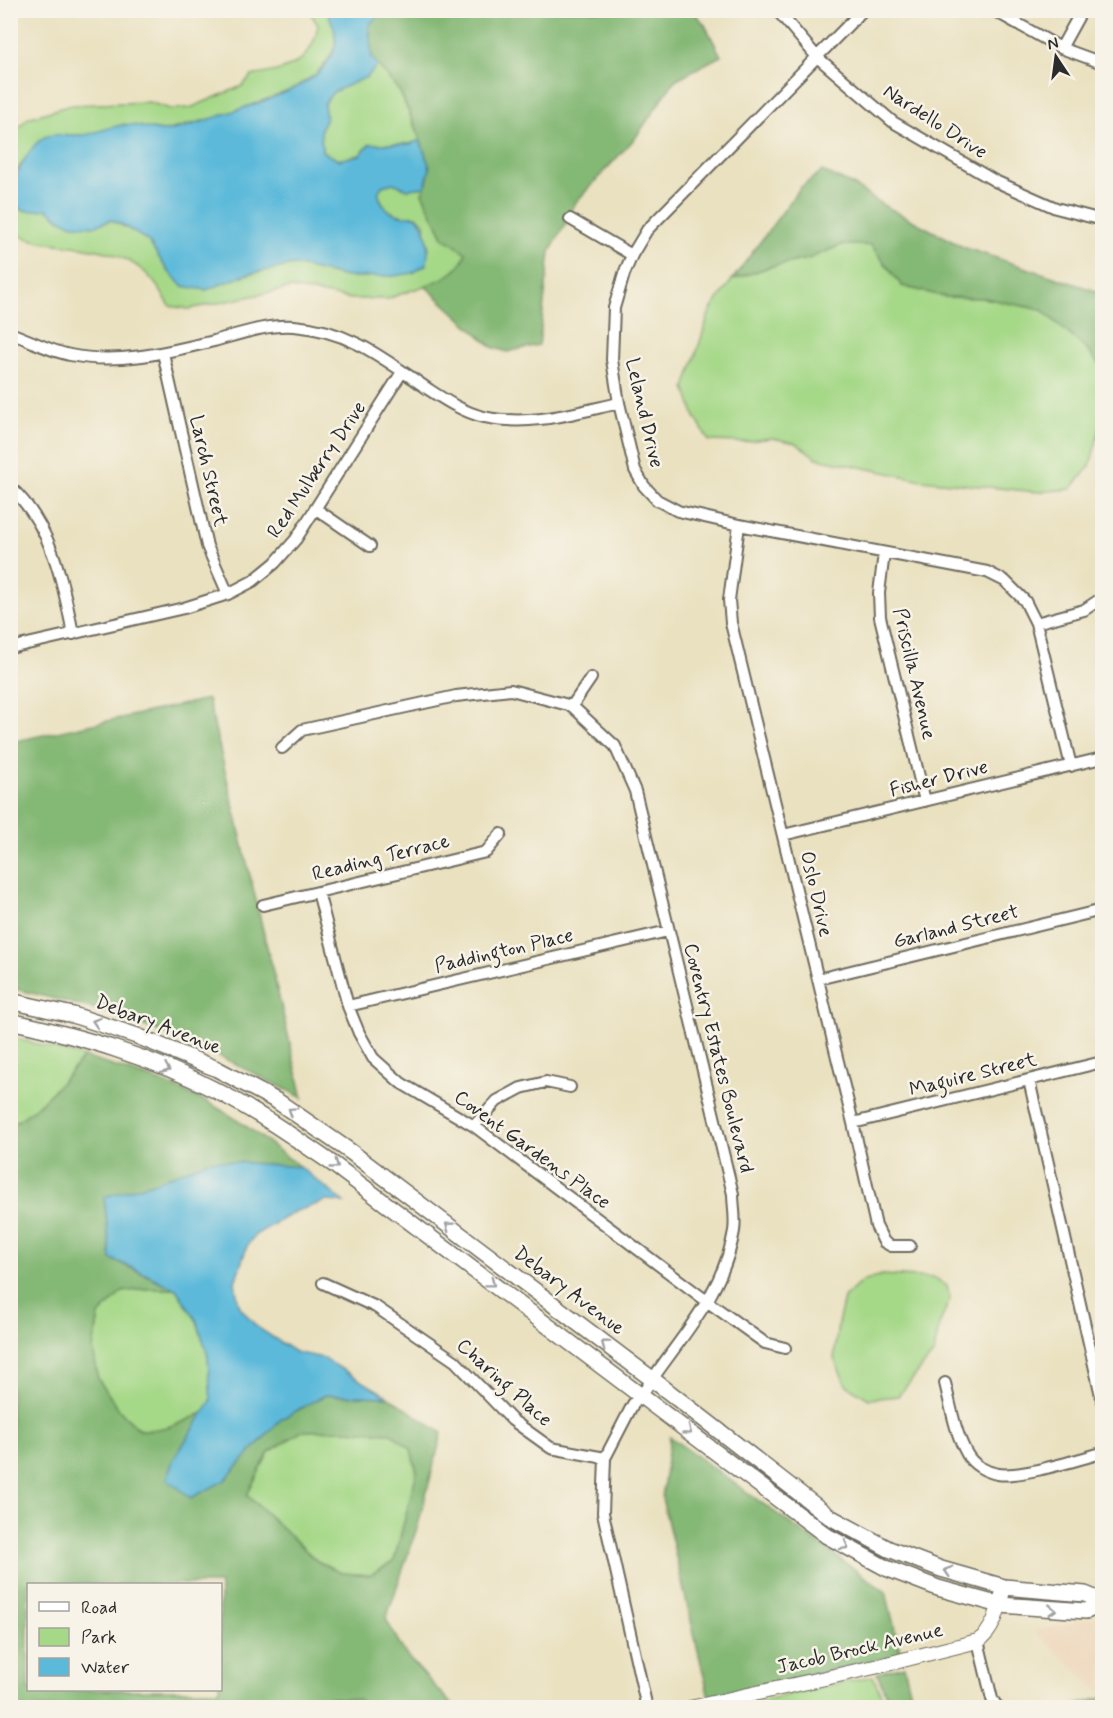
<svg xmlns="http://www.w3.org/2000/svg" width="1113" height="1718" font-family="Mynerve,sans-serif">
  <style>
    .built { fill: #eed7bb }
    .green { fill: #a5d887; stroke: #688259; stroke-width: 1.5 }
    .forest { fill: #84b874; stroke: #587250; stroke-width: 1.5; fill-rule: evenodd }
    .water { fill: #5bb9da; stroke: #437282; stroke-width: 1.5 }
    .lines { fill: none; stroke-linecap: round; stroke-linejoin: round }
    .minor-casing { stroke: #6e6b5f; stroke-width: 14 }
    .tertiary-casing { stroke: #6e6b5f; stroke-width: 16 }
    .secondary-casing { stroke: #6e6b5f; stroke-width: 18 }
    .minor { stroke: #fff; stroke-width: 10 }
    .tertiary { stroke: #fff; stroke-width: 14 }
    .secondary { stroke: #fff; stroke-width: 15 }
    .oneway { stroke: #a0a0a0 }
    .labels { text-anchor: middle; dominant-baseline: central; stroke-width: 5; stroke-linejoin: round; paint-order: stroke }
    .street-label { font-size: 20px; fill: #2b2b2b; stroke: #f7f3e8 }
  </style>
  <rect width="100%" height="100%" fill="#f7f3e8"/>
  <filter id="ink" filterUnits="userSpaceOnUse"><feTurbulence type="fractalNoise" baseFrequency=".0167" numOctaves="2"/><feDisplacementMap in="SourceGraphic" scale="12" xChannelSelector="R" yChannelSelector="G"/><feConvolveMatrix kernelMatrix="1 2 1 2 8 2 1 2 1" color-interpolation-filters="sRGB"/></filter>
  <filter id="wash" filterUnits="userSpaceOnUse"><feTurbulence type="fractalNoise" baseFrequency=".008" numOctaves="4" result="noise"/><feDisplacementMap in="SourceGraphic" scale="24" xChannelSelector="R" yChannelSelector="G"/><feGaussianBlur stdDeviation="1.35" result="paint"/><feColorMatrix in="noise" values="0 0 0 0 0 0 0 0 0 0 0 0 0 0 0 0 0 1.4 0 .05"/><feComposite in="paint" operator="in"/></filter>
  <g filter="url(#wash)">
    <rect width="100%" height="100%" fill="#eae1c0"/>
    <!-- built -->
    <path class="built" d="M1102,1616V1694L1033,1631Z"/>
    <!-- green -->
    <path class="green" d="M309,11H327L335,29V47L327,61L315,75L289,91L221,116L164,131L125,124L85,135H59L30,151L11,179V135L28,118L71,105L149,102L170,109L190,108L242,86L251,76C286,70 312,65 318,25Z
      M378,65L400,92L420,140L410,144H370L360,155L338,160L322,151L321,129L326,118L323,104L333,92L367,77Z
      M393,183L408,189L425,187L422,193L443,237L466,253L463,264L444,279L387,299H351L291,288L189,309L170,306C162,293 153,278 141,269C111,245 73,248 37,241C28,239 19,235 11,232L10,200L17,209H47L60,220L94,226L111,220L135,232L148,241L168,271L206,290L248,274L294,265L347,277L394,276L429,249L424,223L417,216C396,217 385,213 378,193L382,186Z
      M841,245H871L903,286L946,297L984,298L1042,310L1088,351L1102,368V420L1090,466L1071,489L1037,492L922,480L817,458L796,443L772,438L742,442L709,441L695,417L685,388L710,311L732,280L769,267L808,259Z
      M11,1037L84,1057C62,1080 40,1110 11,1124Z
      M882,1275L935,1278L947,1286L950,1299L939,1325L934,1353L898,1396L869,1399L846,1385L834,1359L838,1324L844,1298L862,1281Z
      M143,1289H176L197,1321L208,1356L211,1401L203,1413L182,1423L155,1430H139L119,1410L98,1379L93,1348L99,1315L121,1292Z
      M345,1430L391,1433L411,1449L417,1472L394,1561L370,1575L342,1573L317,1561L247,1495L269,1452L302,1431Z
      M873,1676L886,1707H733Z
      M330,1697L359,1699L366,1707L314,1708Z"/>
    <!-- forest -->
    <path class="forest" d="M383,10L693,11L705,25L721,56L675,80L636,137L576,202L571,212L567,211L563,221L566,223L550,252L539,345L507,352L492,347L425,286C443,279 460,272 466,253L443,237L422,193L427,182L430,168L417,130L400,92L372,58L369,25Z
      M822,171L853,185L883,205L963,247L1102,293V368L1088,351L1042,310L984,298L946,297L902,286L871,245H841L808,259L769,267L732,280L800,188Z
      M208,699L303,1098L199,1046L107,1012L11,988V742Z
      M84,1057C122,1069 161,1080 197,1097C235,1115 268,1142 300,1167L264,1165L153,1183L104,1197L111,1259L176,1289H143L122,1292L99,1315L93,1348L98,1379L119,1410L139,1430C163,1431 182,1423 203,1413L195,1427L224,1481L281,1419L326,1395L389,1397L442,1433L418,1525L386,1619L406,1655L454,1707H366L359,1699L330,1697L314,1708H11V1124C40,1110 62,1080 84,1057ZM345,1430L391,1433L411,1449L417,1472L394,1561L370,1575L342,1573L317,1561L247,1495L269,1452L302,1431ZM28,1584H220V1690H28Z
      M670,1437L886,1592L901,1655L709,1697L662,1498Z
      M904,1666L914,1707H891L877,1673Z
      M1102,1698V1707H1068Z"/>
    <!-- water -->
    <path class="water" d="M327,11H383L369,25L372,58L378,65L367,77L333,92L324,104L326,118L321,129L322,151L338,160L360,155L370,144H410L420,140L430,168L425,187L408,189L393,183L382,186L378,193C384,213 396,217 416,216C429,229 429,246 427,264L413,273L394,276L347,277L294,265L248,274L206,290L182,286L168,271L148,241L121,224L111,220L94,226L73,225L61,220L47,209C39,210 28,213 20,209C0,198 27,147 43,138C54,132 71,136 84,135C97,133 110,126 124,125C137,123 151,131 164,131C182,130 213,118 231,112C262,101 327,85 335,46C337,33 332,22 327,11Z
      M211,1160L300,1167L344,1202L326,1201L294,1212L255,1235L247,1246L235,1282L238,1300L240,1307L257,1327L295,1352L323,1358L389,1397L325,1395L281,1419L224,1481L191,1498L167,1479L173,1460L211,1401L208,1356L197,1321L176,1289L133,1268L111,1259L104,1197L153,1183Z"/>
  </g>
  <g filter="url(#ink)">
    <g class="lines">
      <!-- minor casing -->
      <g class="minor-casing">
        <path id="minor" d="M777,10L817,57L893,122L995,181L1056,208L1102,220
          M863,10L647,230L632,255L624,274L614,308L612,360L619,403L635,470L644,486L657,500L678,511L739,525L987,572L1005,581L1025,601L1036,623L1071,766
          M993,10L1061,48L1102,63
          M1061,48L1082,10
          M570,219L632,255
          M10,333C30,340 50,351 70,355C119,365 167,352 214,341C239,334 267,324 294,326C349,330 384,359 428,389C445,400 463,412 484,417C530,427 574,413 619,403
          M163,353L207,546L228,594
          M10,487C51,524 63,581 73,634
          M316,509L370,546
          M739,525L729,600L731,623L853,1123L876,1226L884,1242L891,1246H910
          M884,553L879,593L880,617L925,801
          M1036,623L1084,610L1102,598
          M10,648L184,608L228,594L253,581L275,563L296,539L402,372
          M572,706L591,678
          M282,748L302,730L456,696L511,690L572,706L615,746L635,791L733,1194C733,1205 736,1219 734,1231C723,1297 676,1341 641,1396L633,1404L605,1458L603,1513L647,1708
          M783,835L1102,758
          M318,892L348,1006L359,1033L373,1058L401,1083L474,1126L708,1302L765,1343L785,1348
          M263,905L486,852L501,834
          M818,979L1102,910
          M348,1006L668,931
          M1029,1080L1102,1400
          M853,1123L1102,1062
          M474,1126L497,1101L521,1088L546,1082L570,1087
          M323,1283L376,1307L455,1361L512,1420L551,1448L605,1458
          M945,1383C951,1407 955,1433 967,1454C973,1465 986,1472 998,1474C1019,1478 1079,1459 1102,1453
          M978,1641L992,1699L998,1708"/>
      </g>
      <!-- tertiary casing -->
      <g class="tertiary-casing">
        <path id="tertiary" d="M690,1708L879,1666L978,1641C995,1630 999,1606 1004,1587"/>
      </g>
      <!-- secondary casing -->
      <g class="secondary-casing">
        <path id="secondary" d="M10,1001L73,1015L137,1036L217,1069L277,1101L351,1152L652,1379L830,1517L889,1549L941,1569L1004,1587L1085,1594L1102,1601
          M10,1021C82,1037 152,1057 217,1091C258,1112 295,1138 333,1164L827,1536L886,1568L938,1588L1000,1605L1086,1611L1102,1605"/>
      </g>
      <!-- minor -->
      <use href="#minor" class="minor"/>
      <!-- tertiary -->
      <use href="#tertiary" class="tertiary"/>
      <!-- secondary -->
      <use href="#secondary" class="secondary"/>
    </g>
    <!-- one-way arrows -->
    <defs><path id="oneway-chevron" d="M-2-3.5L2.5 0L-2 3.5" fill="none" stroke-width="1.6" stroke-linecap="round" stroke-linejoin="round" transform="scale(1.5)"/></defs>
    <g class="oneway">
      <use href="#oneway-chevron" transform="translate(96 1022) rotate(-162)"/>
      <use href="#oneway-chevron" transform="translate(166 1069) rotate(24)"/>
      <use href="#oneway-chevron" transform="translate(292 1111) rotate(-146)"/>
      <use href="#oneway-chevron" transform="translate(335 1165) rotate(36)"/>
      <use href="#oneway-chevron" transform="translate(449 1226) rotate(-143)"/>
      <use href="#oneway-chevron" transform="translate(491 1283) rotate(37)"/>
      <use href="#oneway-chevron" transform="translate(605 1344) rotate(-143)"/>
      <use href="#oneway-chevron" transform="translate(688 1431) rotate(37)"/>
      <use href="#oneway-chevron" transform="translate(845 1546) rotate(29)"/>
      <use href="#oneway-chevron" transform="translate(948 1571) rotate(-163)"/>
      <use href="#oneway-chevron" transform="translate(1052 1610) rotate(3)"/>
    </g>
  </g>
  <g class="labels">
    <!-- street labels -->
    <g class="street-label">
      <text transform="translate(935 122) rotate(33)">Nardello Drive</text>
      <text transform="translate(644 413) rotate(77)">Leland Drive</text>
      <text transform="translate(317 470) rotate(-56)">Red Mulberry Drive</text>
      <text transform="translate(208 471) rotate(77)">Larch Street</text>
      <text transform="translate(914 674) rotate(77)">Priscilla Avenue</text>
      <text transform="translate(939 779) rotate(-14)">Fisher Drive</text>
      <text transform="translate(381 858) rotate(-14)">Reading Terrace</text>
      <text transform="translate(816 894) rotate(77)">Oslo Drive</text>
      <text transform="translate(956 927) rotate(-14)">Garland Street</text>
      <text transform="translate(504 951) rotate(-13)">Paddington Place</text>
      <text transform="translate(158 1025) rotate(21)">Debary Avenue</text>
      <text transform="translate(718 1058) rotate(76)">Coventry Estates Boulevard</text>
      <text transform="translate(973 1075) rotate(-14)">Maguire Street</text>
      <text transform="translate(532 1150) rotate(36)">Covent Gardens Place</text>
      <text transform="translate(569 1291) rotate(37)">Debary Avenue</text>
      <text transform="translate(504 1383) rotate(42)">Charing Place</text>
      <text transform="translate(860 1649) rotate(-13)">Jacob Brock Avenue</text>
    </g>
  </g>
  <!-- margin -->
  <rect width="1113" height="1718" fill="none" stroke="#f7f3e8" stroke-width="36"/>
  <!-- legend -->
  <rect x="27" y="1583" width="195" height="108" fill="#f7f3e8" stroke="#a5a39c" stroke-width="1.5"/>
  <rect x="39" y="1602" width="30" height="9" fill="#ffffff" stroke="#a5a39c" stroke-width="1.5"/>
  <text x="81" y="1613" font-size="18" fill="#2b2b2b">Road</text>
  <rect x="39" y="1628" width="30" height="18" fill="#a5d887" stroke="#a5a39c" stroke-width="1.5"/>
  <text x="81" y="1643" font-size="18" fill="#2b2b2b">Park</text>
  <rect x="39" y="1658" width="30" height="18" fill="#5bb9da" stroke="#a5a39c" stroke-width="1.5"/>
  <text x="81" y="1673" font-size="18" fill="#2b2b2b">Water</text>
  <!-- north arrow -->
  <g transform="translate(1056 57) rotate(347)" stroke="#f7f3e8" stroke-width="4.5" paint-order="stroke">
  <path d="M0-4.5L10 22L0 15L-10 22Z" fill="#2b2b2b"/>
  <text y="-9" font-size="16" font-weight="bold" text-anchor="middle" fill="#2b2b2b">N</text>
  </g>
</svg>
